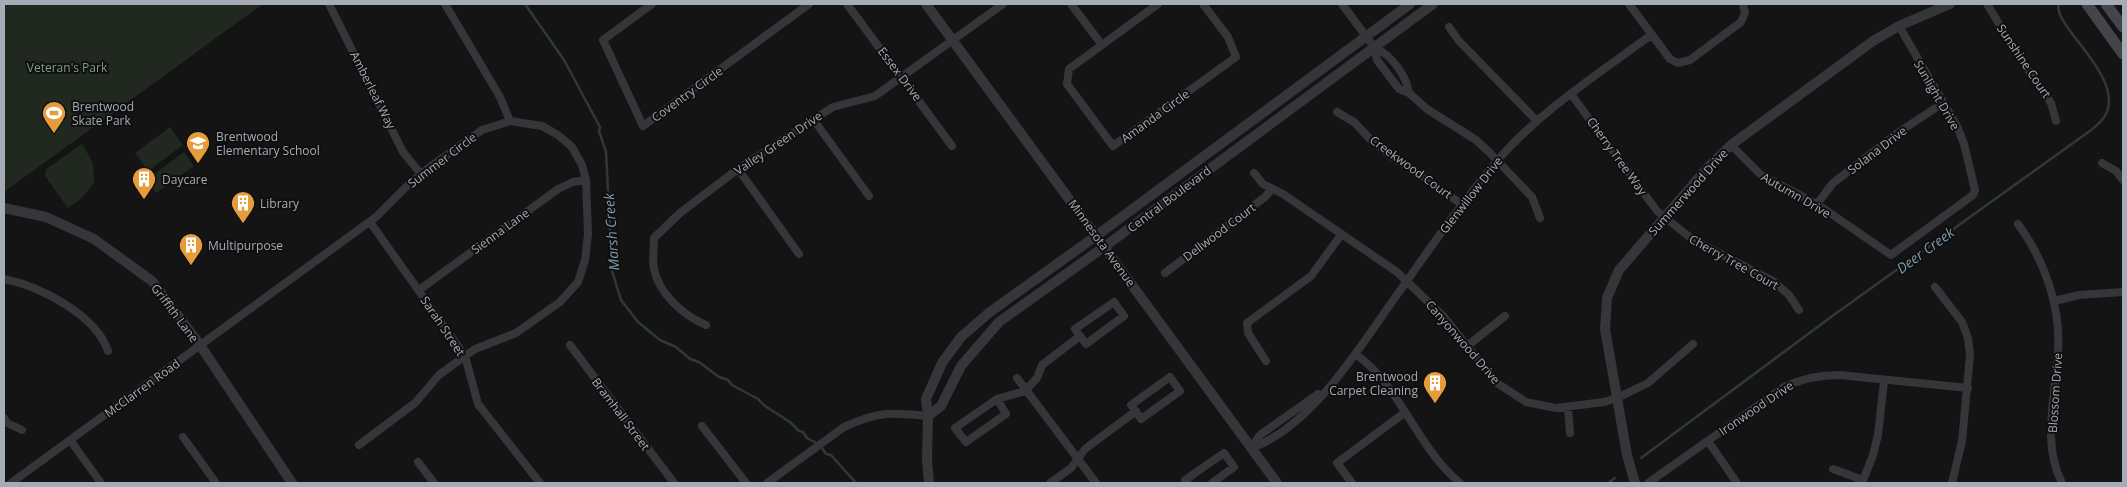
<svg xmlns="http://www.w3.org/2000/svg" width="2127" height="487" font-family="'Open Sans',sans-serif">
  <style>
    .green { fill: #202820 }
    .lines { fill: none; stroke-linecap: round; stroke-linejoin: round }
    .stream { stroke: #2e383d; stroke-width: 2.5 }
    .minor { stroke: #35363a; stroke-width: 8 }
    .tertiary { stroke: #35363a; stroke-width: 10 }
    .secondary { stroke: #43454a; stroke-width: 11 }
    .labels { text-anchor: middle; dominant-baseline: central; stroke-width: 4; stroke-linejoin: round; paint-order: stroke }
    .street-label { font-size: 12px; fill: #a6acb5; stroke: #0f0f10 }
    .park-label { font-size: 12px; fill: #7f9f7e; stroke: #0f0f10 }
    .poi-label { font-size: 12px; fill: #a6acb5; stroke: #0f0f10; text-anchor: start }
    .water-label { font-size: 14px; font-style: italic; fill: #7f9dae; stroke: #0f0f10 }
  </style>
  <rect width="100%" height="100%" fill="#141415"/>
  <!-- green -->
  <path class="green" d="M4,4H263L4,192Z
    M170,127L183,145L148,171L135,153Z
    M82,144L93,163L94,183L81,199L68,208L45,176L46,169Z
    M184,152L194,166L156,193L146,180Z"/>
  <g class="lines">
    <!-- stream -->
    <path class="stream" d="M525,4L564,60L600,127L599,131L606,152L612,271L621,300L638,322L660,340L676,347L690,359L699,362L719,377L728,380L732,385L758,399L765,406L790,422L799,431L803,432L807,438L820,445L826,454L831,455L856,483
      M1641,458L1831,317L2080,138C2087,133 2095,128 2101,121C2126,94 2086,53 2070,31C2064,22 2058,15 2058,4
      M1608,483L1615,478"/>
    <!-- minor -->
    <path class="minor" d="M329,4L403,152L421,174
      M445,4L500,97L510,121
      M652,4L603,40L643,126L809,4
      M847,4L952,146
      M1071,4L1102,45
      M1158,4L1069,69L1067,84L1113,146L1236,57L1228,37L1203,4
      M1342,4L1374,47L1377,60L1399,89L1409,93L1427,109L1476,140L1490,153L1532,197L1540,218
      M1629,4L1670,59L1678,63L1690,60L1741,22L1745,13L1743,4
      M1987,4L2019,57L2051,103L2056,121
      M1449,27L1459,41L1536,120
      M1374,47C1391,55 1406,74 1409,93
      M1571,94L1657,211L1692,239L1773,281L1789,295L1799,310
      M1337,112L1354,122L1372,141L1392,157L1428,180L1461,204
      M813,119L869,196
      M1731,145L1761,175L1817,204L1891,255L1973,195L1975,190L1964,144L1957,126L1899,26
      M2102,163L2116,171L2123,180
      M738,169L799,254
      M1254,173L1263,184L1283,194L1397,272L1444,317L1497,383L1526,402L1556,408L1604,402L1617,398L1648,383L1693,344
      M1817,204L1833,183L1899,132L1943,103
      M370,222L465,356L478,404L540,483
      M2018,224C2045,261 2061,307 2058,352C2056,396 2041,442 2062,483
      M1165,273L1265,197L1272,189
      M4,279C40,286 96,315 108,351
      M1935,287L1962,322L1968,338L1970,355L1962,441L1952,483
      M419,290L558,189L573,182L586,180
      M2054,301L2079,295L2123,292
      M1114,302L1124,316L1086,344L1075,329Z
      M706,325C684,316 659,294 654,269C652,260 654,248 654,238L680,213L738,169L833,107L875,96L1003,4
      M570,345L674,483
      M1467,346L1505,316
      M1355,354C1399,383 1417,448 1460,483
      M1266,361L1248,333L1247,323L1311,276L1341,235
      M1170,377L1180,391L1141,419L1131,405Z
      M1017,378L1096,483
      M997,399L1006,414L966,442L955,428L997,399L1025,391L1037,378L1042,365L1080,336
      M1568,408L1570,433
      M4,418L7,423L22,430
      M702,426L746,483
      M183,437L216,483
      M70,440L101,483
      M1708,441L1737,483
      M1251,448C1313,427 1362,343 1399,292C1431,247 1461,203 1497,161C1540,111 1598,74 1651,35
      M1251,448L1260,435L1318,394
      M418,462L434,483
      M1833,469L1863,480
      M11,483L376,217L410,183L434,164L482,130L510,121L542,126L558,135L572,147L582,165L586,180L588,234L585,260L578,282L560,302L516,333L475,349L465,356L439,375L415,403L359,445
      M767,483L844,427C879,411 891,412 928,416
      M1050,483L1071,468L1085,449L1136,411
      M1188,483L1185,480L1224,453L1234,467L1212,483
      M1352,483L1337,463L1404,413
      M1648,483L1784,387C1803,378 1819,375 1839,375L1968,388
      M1862,483L1873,455L1878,435L1884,381"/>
    <!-- tertiary -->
    <path class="tertiary" d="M926,4L1277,483
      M4,208L46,217L94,239L152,281L200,345L292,483
      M928,416L941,406L961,366L999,322L1104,247L1433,4
      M929,483L927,459L928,416L926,399L942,363L961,337L990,312L1096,236L1410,4
      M1635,483L1627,455L1605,329L1607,298L1619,270L1709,166L1731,145L1873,41L1899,26L1950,4"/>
    <!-- secondary -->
    <path class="secondary" d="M2087,4L2123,54
      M2106,4L2123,27"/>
  </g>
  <!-- icons -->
  <defs>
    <g id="stadium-pin" transform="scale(1.25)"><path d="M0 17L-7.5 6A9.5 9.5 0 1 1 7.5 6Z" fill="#e69c3b" stroke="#0f0f10"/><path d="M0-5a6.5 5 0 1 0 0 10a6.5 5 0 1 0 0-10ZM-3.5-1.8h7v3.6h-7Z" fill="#fff"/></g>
    <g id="school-pin" transform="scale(1.25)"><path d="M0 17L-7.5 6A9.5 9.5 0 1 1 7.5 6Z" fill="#e69c3b" stroke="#0f0f10"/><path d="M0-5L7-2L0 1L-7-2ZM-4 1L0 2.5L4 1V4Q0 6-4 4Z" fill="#fff"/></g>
    <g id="building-pin" transform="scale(1.25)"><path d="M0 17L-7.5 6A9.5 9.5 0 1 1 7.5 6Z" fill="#e69c3b" stroke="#0f0f10"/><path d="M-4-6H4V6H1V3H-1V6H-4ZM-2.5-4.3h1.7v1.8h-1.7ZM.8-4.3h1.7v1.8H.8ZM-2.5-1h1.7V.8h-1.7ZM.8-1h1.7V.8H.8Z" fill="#fff"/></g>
  </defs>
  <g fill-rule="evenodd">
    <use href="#stadium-pin" x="54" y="113"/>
    <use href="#school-pin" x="198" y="143"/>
    <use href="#building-pin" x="144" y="179"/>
    <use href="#building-pin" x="243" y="203"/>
    <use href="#building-pin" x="191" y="245"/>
    <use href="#building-pin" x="1435" y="383"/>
  </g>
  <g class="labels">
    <!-- street labels -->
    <g class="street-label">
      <text transform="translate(2024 61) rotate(56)">Sunshine Court</text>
      <text transform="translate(900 74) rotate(53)">Essex Drive</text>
      <text transform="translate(373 90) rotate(63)">Amberleaf Way</text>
      <text transform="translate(687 94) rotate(-36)">Coventry Circle</text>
      <text transform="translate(1937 95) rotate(60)">Sunlight Drive</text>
      <text transform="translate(1155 116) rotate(-36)">Amanda Circle</text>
      <text transform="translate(778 143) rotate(-34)">Valley Green Drive</text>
      <text transform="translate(1877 150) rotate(-37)">Solana Drive</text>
      <text transform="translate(1617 156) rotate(54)">Cherry Tree Way</text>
      <text transform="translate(442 160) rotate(-37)">Summer Circle</text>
      <text transform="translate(1411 167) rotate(36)">Creekwood Court</text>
      <text transform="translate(1688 192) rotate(-48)">Summerwood Drive</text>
      <text transform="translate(1471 195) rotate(-52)">Glenwillow Drive</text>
      <text transform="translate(1796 195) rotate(30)">Autumn Drive</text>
      <text transform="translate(1169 199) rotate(-37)">Central Boulevard</text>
      <text transform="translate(500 231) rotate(-36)">Sienna Lane</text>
      <text transform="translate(1219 232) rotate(-37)">Dellwood Court</text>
      <text transform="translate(1102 243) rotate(54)">Minnesota Avenue</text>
      <text transform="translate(1734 262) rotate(29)">Cherry Tree Court</text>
      <text transform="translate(175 313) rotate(53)">Griffith Lane</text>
      <text transform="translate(443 326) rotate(56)">Sarah Street</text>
      <text transform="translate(1463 342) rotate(49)">Canyonwood Drive</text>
      <text transform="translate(142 388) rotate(-36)">McClarren Road</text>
      <text transform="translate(2055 393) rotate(-86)">Blossom Drive</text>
      <text transform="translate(1756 408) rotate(-34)">Ironwood Drive</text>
      <text transform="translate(621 414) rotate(53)">Bramhall Street</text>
    </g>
    <!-- park labels -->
    <g class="park-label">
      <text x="67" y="67">Veteran's Park</text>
    </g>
    <!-- poi labels -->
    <g class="poi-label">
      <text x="72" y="106">Brentwood<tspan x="72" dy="14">Skate Park</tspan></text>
      <text x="216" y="136">Brentwood<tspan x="216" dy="14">Elementary School</tspan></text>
      <text x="162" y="179">Daycare</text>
      <text x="260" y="203">Library</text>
      <text x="208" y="245">Multipurpose</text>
      <text x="1418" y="376" text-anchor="end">Brentwood<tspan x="1418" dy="14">Carpet Cleaning</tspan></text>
    </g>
    <!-- water labels -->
    <g class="water-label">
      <text transform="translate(611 232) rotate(-94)">Marsh Creek</text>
      <text transform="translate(1925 250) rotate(-36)">Deer Creek</text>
    </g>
  </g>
  <!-- border -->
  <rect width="2127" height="487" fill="none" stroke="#a6acb5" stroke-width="10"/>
</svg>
